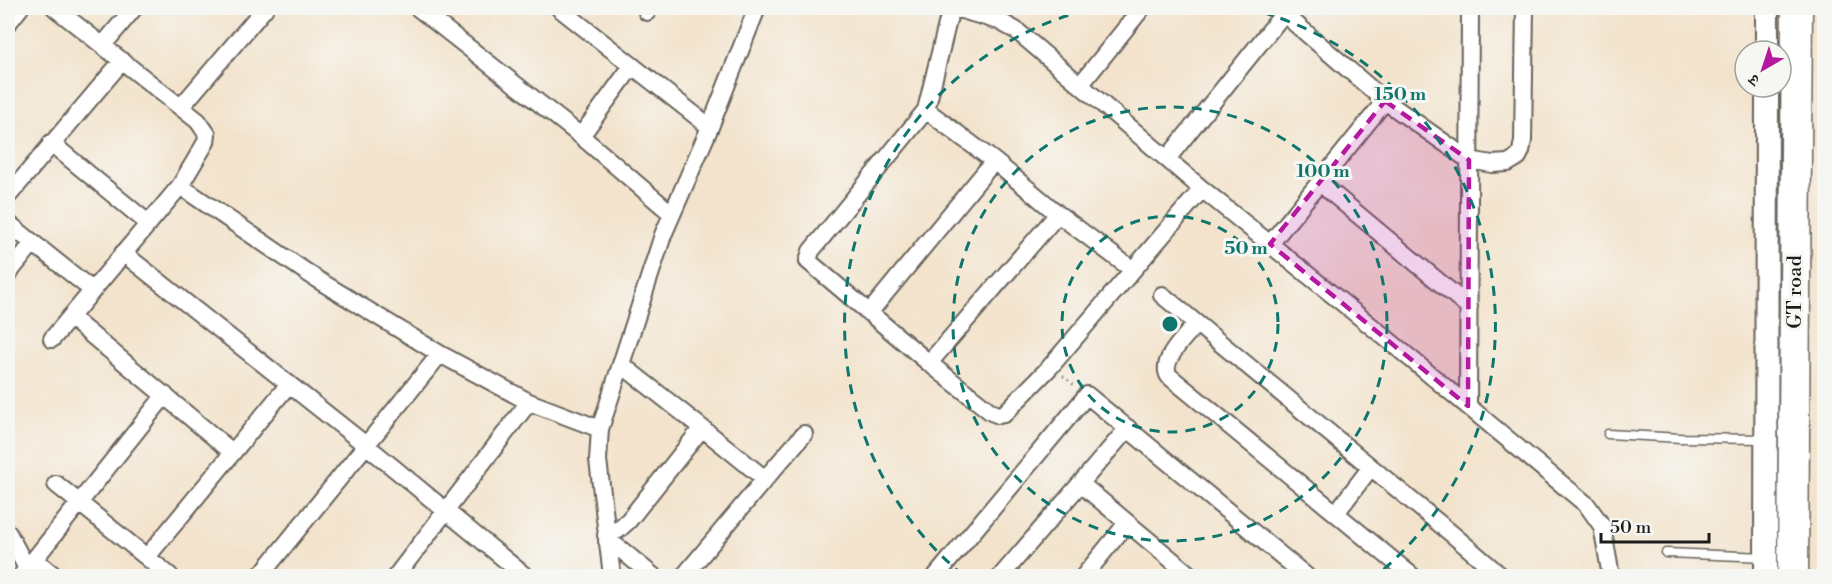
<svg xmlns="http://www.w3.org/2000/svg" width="1832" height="584" font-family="'Libre Bodoni','Noto Serif Devanagari',serif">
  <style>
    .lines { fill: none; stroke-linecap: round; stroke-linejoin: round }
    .lane-casing { stroke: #67625a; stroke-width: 11 }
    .street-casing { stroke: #67625a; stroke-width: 20 }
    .secondary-casing { stroke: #67625a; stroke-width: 26 }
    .highway-casing { stroke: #67625a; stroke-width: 33 }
    .path { stroke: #67625a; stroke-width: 2; stroke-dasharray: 1.5 4.5; stroke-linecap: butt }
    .lane { stroke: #fff; stroke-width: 8 }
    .street { stroke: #fff; stroke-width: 16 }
    .secondary { stroke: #fff; stroke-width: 22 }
    .highway { stroke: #fff; stroke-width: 30 }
    .marked { fill: #b5179e; fill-opacity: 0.2; stroke: #b5179e; stroke-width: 4.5; stroke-dasharray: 12 8; stroke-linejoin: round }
    .ring { fill: none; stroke: #0f766e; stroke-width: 3; stroke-dasharray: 10 8 }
    .labels { text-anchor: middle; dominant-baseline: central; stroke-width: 6; stroke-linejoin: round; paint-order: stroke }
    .street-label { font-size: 20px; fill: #1c1c1c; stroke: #f6f6f2 }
    .centre { fill: #0f766e; stroke: #f6f6f2; stroke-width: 3 }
    .ring-label { font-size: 18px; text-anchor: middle; font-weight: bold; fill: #0f766e; stroke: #f6f6f2; stroke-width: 6; stroke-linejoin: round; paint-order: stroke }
  </style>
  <rect width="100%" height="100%" fill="#f6f6f2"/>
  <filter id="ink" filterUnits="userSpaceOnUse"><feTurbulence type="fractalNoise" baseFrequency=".0167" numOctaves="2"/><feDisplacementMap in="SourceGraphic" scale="12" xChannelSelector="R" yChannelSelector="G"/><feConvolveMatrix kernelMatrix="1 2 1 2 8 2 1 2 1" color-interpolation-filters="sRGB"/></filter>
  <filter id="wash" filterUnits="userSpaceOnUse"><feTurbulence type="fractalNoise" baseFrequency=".008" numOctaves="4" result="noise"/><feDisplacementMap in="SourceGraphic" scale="24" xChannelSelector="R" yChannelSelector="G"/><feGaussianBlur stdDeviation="1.35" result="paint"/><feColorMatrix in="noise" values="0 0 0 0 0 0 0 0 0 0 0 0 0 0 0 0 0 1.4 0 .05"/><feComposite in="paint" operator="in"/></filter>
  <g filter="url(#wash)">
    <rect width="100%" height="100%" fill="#f3e3cc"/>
  </g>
  <g filter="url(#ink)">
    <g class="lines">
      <!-- lane casing -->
      <g class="lane-casing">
        <path id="lane" d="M1608,434L1681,438L1766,439
          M1666,553L1766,557"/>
      </g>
      <!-- street casing -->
      <g class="street-casing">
        <path id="street" d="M418,8L581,136L672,214
          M559,8L710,127
          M951,8L926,110L811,251L808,261L929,363L991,412L999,415L1004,414L1050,367L1202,189
          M955,8L999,21L1017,31L1202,189L1381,334L1587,505L1602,526L1611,576
          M647,12L648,8
          M1283,13L1385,101L1469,160L1492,164L1508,163L1518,157L1521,151L1523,141L1525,8
          M8,23L20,8
          M103,45L134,8
          M1081,84L1142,8
          M181,107L265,8
          M926,110L994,161L1058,214L1133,270
          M581,136L632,66
          M51,143L149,224
          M1167,159L1288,8
          M1320,183L1469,307
          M180,186L318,280L440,354L529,402L600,429
          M8,196L122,61
          M8,223L92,290
          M1270,244L1385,101
          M123,253L367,446L525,576
          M8,274L33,243
          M1162,295L1452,534L1501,576
          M869,313L994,161
          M70,317L232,452
          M1196,324C1186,336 1159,361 1169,376L1412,576
          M52,339L180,186L206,142L207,134L198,121L55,8
          M929,363L1058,214
          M622,365L702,428L765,479L684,576
          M1468,406L1470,8
          M765,479L804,434
          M56,484L170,576
          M1081,484L1191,576
          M1336,513L1371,467
          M8,533L31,576
          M606,535L618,530L629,520L702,428
          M607,541L619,548L653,576
          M147,557L289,384
          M35,560L55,576
          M21,576L165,395
          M260,576L440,354
          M396,576L529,402
          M612,576L598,460L600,429L663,235L710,127L757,8
          M936,576L1087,395L1306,576
          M1001,576L1128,428
          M1084,576L1127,523"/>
      </g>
      <!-- secondary casing -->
      <g class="secondary-casing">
        <path id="secondary" d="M1767,8V51
          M1766,576L1767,87"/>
      </g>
      <!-- highway casing -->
      <g class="highway-casing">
        <path id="highway" d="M1793,576L1797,8"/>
      </g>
      <!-- path -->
      <path class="path" d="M1063,376L1075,386"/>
      <!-- lane -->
      <use href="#lane" class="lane"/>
      <!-- street -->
      <use href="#street" class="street"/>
      <!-- secondary -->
      <use href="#secondary" class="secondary"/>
      <!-- highway -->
      <use href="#highway" class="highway"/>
    </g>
  </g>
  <!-- marked area -->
  <path class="marked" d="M1385,101L1469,160L1468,406L1270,244Z"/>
  <!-- distance rings -->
  <g class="ring">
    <circle cx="1170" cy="324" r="108"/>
    <circle cx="1170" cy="324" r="217"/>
    <path d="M963 575A325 325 0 0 1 1094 8M1246 8A325 325 0 0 1 1377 575"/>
  </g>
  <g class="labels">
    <!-- street labels -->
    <g class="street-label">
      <text transform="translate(1795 292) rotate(-90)">GT road</text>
    </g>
  </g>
  <circle cx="1170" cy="324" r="9" class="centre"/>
  <g class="ring-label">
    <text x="1400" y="100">150 m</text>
    <text x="1323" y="177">100 m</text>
    <text x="1246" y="254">50 m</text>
  </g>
  <!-- margin -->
  <rect width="1832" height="584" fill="none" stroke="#f6f6f2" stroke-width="30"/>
  <!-- north arrow -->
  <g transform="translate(1763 69) rotate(219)"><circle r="28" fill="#f6f6f2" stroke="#9f9f9c" stroke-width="1.5"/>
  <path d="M0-4.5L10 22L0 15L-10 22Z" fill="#b5179e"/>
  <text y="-9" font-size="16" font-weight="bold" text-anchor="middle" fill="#1c1c1c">उ</text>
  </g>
  <!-- scale -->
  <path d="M1601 533v9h108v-9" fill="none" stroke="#1c1c1c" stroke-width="3"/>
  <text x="1610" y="533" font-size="18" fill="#1c1c1c" stroke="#f6f6f2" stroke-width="4.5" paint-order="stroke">50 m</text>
</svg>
